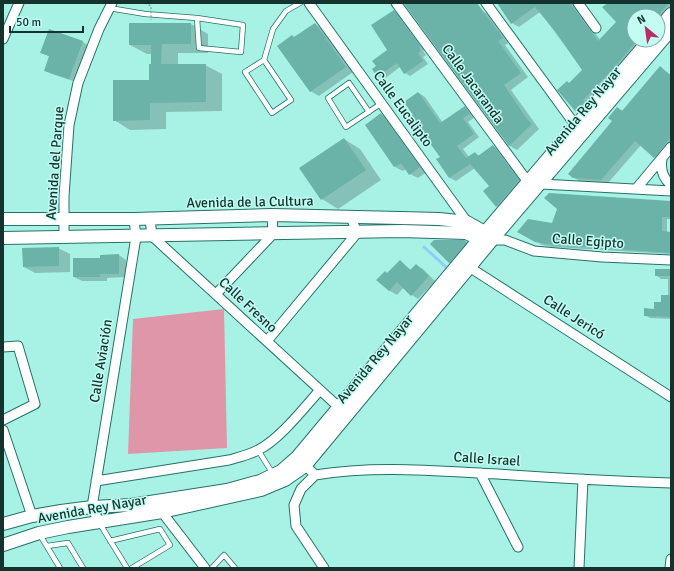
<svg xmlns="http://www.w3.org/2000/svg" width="674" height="571" font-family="Signika,sans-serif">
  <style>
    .green { fill: #df96a9 }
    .shadow { fill: #0003 }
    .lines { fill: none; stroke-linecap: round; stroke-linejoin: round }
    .stream { stroke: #90ccfb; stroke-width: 3 }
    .building { fill: #6bb3a8 }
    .lane-casing { stroke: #267268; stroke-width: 6 }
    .street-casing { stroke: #267268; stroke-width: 11 }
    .secondary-casing { stroke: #267268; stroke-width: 14 }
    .lane { stroke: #fff; stroke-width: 4.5 }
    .street { stroke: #fff; stroke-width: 9 }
    .secondary { stroke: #fff; stroke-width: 12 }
    .path-bridge { stroke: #74afa5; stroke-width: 1.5; stroke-dasharray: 2 2; stroke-linecap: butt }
    .labels { text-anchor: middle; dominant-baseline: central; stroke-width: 3; stroke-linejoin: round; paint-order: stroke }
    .street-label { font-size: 14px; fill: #14332e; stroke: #c2fcf2 }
  </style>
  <rect width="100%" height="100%" fill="#a8f2e5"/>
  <!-- green -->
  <path class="green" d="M224,309L227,448L128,454L133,319Z"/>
  <!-- shadow -->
  <path class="shadow" d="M405,3H479L476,5L482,11L490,15L510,42L505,45L528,77L511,90L539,129L517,150L510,146Z
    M498,3H573L601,41L618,22L610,3H671V12L658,27V16H634V40H647L584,115L577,111L559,90L570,84L583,70L540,12L519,27L512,23Z
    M394,11L399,15L425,49L423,51L426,55L423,57L428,64L410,76L405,73L400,67L384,79L378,76L389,50Z
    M130,24H191L208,34V53H178V65H205L222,74V111L166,112V129L130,130L114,120L150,81L152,54H147L130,45Z
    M315,24L323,29L353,72L319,96L310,91L295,38Z
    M50,30L83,42L89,46L76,82L52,74L45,70L50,57L41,52Z
    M660,67L671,75V150L662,161L655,157L641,145L608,183L581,182L573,177L613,121L618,108L623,111Z
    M419,93L425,97L443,123L465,107L471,111L475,117L468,122L479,137L463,149L469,157L475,153L480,156L493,146L499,149L525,184L503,210L497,206L484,191L490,186L475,168L456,181L450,178L441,157L428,139L421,136L415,115Z
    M381,114L389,119L427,172L418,178L410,174L406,169L403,171L395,167L366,125Z
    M344,139L360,149L381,180L338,209L322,199Z
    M671,202V219H667V232H671V254L552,247L542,245L519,231Z
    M464,241L475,247L458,267L450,263L431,244Z
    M58,248L70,254V272L35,273L24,267Z
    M119,255L126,260V277L107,278V281H82L74,277L101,259Z
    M400,261L411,270L416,265L423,269L435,281L418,299L412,295L404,287L397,295L390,291L378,280L388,274Z
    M671,270V319L650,318L645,315L655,310L668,296V279H661L656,275Z"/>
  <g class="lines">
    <!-- stream -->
    <path class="stream" d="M424,247L447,268"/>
  </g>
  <!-- building -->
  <path class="building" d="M405,3H477L503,38L498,41L521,73L504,85L527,119L532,124L509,146L404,4Z
    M497,3H570L598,41L616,22L602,7L608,3H669L658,16H634V44L613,69L583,100L585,102L576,112L557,90L567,81L569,83L582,70L555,31L535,7L511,24Z
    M394,10L420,46L419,47L421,51L418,53L423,61L404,74L397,63L377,77L372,69L376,66L372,61L387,50L371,25Z
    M129,23H191V44H162L161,64H206V102L150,103V120L113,121V80H149V64H151V45H129Z
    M315,23L346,67L310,92L277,46L292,35L294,37Z
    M49,29L83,41L69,79L44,71L49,56L40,53Z
    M660,66L671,76V137L654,158L635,141L601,180L573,178L568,174L612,121L608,118L617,107L622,111Z
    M418,92L440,123L465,106L470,114L463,118L474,134L457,146L466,158L475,152L478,156L493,145L519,180L496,207L483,191L489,186L470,164L449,178L436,159L440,157L424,135L421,137L408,119L413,115L404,102Z
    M381,113L420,167L409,175L401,163L394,167L365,125Z
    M344,138L366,170L321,200L299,168Z
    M549,193L671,201V217H662V231L671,232V253L546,244L535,242L517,232L528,219L552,223L557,209L544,198Z
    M434,240H464L467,242L449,263L430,244Z
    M59,247V266L23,267L22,248Z
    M119,254V274H100V277H73V258H100V255Z
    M400,260L410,270L416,264L429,276L411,296L397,282L389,291L376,280L385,271L387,273Z
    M655,269H671V276H655Z
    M661,295H671V317L644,316V308L654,309V302H661Z"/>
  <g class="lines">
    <!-- lane casing -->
    <g class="lane-casing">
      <path id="lane" d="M109,8L145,14L197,18L243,25L241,52L199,48L197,18
        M264,60L291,100L272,113L245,72L264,60L273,29L286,11L300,3
        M369,112L349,83L328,98L346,127L382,103
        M258,450L273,474
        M100,524L127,568
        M40,535L60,568
        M110,541L160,529L170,545L132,568
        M47,546L68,543L83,568
        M212,568L224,555L235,568"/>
    </g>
    <!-- street casing -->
    <g class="street-casing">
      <path id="street" d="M309,3L467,222V226
        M396,3L528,182
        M486,3L576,126
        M578,3L596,28
        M3,39L19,3
        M662,159C660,170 663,178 671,185
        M541,184L671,191
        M636,189L671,147
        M150,219L152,236L343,411
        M64,237V196L69,125L78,83L99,29L112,3
        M492,240H505L534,251L602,257L671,260
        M466,265L671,397
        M216,294L273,234L272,215
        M267,341L357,233L351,217
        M3,347L18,346L35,404L3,420
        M3,430L32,516
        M301,461L315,475C376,465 437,471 498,474C555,478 613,481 671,483
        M480,473L518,547
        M315,475L301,489L294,505L296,526L324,568
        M96,481L229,460C239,457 249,455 258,450C279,440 304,408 320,390
        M158,507L205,568
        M99,522L92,507L136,237L134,219
        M579,568L583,479
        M670,568L671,559"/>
    </g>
    <!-- secondary casing -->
    <g class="secondary-casing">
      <path id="secondary" d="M658,29L671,14
        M3,219H134L272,215L400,218L439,219L467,222L485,232L493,233
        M3,238L402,231L466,233L479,239L486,240
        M3,524L32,516L61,511L92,507L131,505L227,490L260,481L281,471L297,457L479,239L649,40
        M3,545L39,533L68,527L162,512L261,490L285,480L305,466L498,233L671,30"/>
    </g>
    <!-- lane -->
    <use href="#lane" class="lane"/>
    <!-- street -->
    <use href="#street" class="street"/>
    <!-- secondary -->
    <use href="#secondary" class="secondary"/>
    <!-- path-bridge -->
    <path class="path-bridge" d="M145,3L151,6V20"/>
  </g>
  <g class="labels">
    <!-- street labels -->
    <g class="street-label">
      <text transform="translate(473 84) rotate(54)">Calle Jacaranda</text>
      <text transform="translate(403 109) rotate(54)">Calle Eucalipto</text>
      <text transform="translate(583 111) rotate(-50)">Avenida Rey Nayar</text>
      <text transform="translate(55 163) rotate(-86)">Avenida del Parque</text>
      <text transform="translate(250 202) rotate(-1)">Avenida de la Cultura</text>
      <text transform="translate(588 241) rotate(4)">Calle Egipto</text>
      <text transform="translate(248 305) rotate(43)">Calle Fresno</text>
      <text transform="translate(574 317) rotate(33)">Calle Jericó</text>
      <text transform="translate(375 359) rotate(-50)">Avenida Rey Nayar</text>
      <text transform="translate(101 361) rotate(-81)">Calle Aviación</text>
      <text transform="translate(487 459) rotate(4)">Calle Israel</text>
      <text transform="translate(92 509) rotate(-10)">Avenida Rey Nayar</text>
    </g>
  </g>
  <!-- border -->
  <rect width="674" height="571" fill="none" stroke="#14332e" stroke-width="8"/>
  <!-- north arrow -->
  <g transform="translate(646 28) rotate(331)"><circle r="19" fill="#c2fcf2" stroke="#7caca4"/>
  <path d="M0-3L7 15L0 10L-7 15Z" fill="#ba2d63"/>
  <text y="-6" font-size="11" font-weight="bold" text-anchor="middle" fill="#14332e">N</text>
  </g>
  <!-- scale -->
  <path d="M10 26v6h73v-6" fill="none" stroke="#14332e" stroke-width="2"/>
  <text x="16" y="26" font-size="12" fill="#14332e" stroke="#c2fcf2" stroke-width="3" paint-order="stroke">50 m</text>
</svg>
